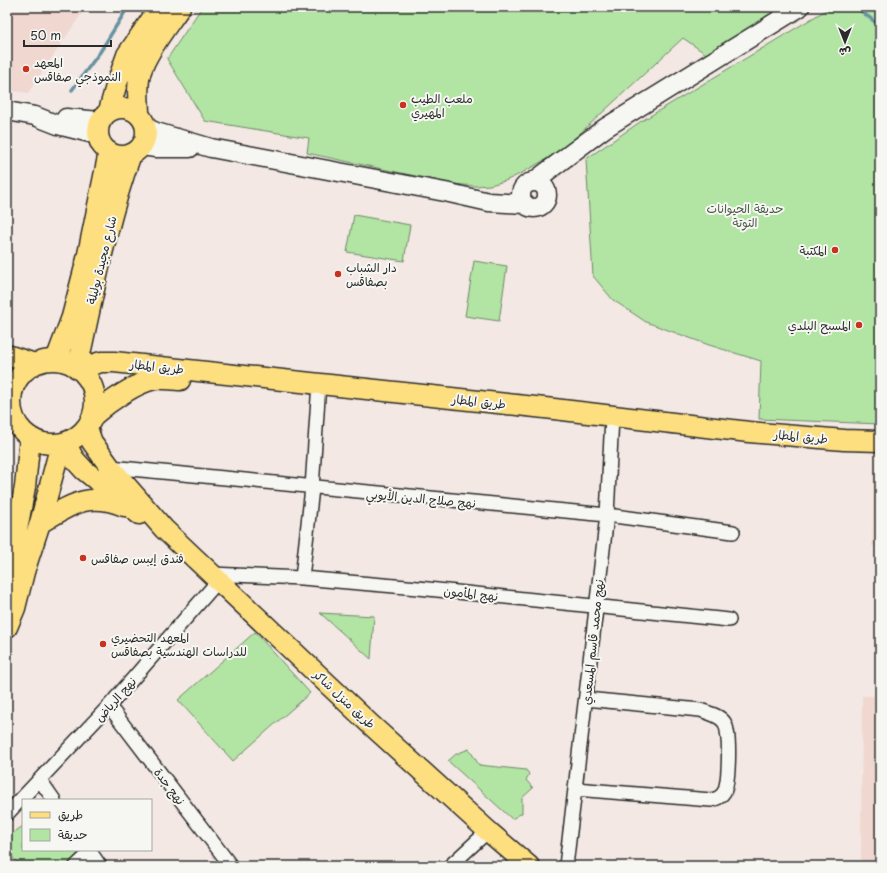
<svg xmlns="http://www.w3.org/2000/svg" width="887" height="873" font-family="'Playpen Sans','Playpen Sans Arabic',sans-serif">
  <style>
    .built { fill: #f0d7d0 }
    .green { fill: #b2e4a4; stroke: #6e8868 }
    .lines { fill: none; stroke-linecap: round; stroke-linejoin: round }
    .stream { stroke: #6792a1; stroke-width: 3.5 }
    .street-casing { stroke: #2b2b2b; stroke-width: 16 }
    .secondary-casing { stroke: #2b2b2b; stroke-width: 21 }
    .primary-casing { stroke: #2b2b2b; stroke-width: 23 }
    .street { stroke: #f6f6f2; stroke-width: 13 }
    .secondary { stroke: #f6f6f2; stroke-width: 18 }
    .primary { stroke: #fedf80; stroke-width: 20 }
    .poi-dot { fill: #c8321e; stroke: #f6f6f2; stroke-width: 1.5 }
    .labels { text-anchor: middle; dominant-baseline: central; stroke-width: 4; stroke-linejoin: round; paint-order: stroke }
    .poi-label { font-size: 12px; fill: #2b2b2b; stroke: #f6f6f2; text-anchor: start }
    .park-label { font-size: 12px; fill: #4d5949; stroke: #f6f6f2 }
    .street-label { font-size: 12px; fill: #2b2b2b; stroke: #f6f6f2 }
  </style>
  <rect width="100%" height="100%" fill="#f3e8e3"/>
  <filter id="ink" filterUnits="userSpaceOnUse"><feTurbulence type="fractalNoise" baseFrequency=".025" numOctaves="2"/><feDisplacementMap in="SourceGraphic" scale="8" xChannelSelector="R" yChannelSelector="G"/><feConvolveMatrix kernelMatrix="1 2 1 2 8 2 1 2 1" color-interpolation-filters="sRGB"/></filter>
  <g filter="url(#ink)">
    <!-- built -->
    <path class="built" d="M7,7H86L28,93L7,90Z
      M874,471H880V546H872Z
      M862,696H880V866H861Z"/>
    <!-- green -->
    <path class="green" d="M202,7H782L706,54L683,38L562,150L520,174L505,181L490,185L475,186L453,184L307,153L309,138L205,121L167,59Z
      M831,7H880V424L759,419L761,361L709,345L646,322L613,300L593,276L586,159L640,122Z
      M354,215L410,225L404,261L347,252Z
      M474,261L507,266L499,321L465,316Z
      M320,613L374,616L371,659Z
      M255,632L310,693L233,761L178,700Z
      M469,749L479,765L526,770L529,774L526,780L533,788L522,798V813L512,819L448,761L456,754Z
      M23,826V850H81L66,866H21L7,852V837Z"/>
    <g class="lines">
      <!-- stream -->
      <path class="stream" d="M856,7L880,26
        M72,90L100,52L128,7"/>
      <!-- street casing -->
      <g class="street-casing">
        <path id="street" d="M110,467L607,515L733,532
          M212,574L302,578L418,588L729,620
          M302,578L312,488L319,383
          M109,706L231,866
          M40,780L54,800
          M575,789L711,800C717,799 721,797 724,792C729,782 731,731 724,722C719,715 708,713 700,710L586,699
          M7,814L109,706L219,580
          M89,850L100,866
          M76,866L91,852
          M450,866L488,831
          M566,866L607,515L612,417"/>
      </g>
      <!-- secondary casing -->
      <g class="secondary-casing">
        <path id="secondary" d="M7,111L35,116L58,125L98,135
          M66,118L100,121
          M145,127L156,132L211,148L445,192L489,202L525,204
          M142,146L156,148H190
          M533,182L605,128L800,7
          M521 195a13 13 0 1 1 26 0a13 13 0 1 1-26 0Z"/>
      </g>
      <!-- primary casing -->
      <g class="primary-casing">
        <path id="primary" d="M98 132a24 24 0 1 1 48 0a24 24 0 1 1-48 0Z
          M109,111L116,86L127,55L160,7
          M139,115C139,101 136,85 141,71C147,51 168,25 180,7
          M7,355L35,364
          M11 402a42 42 0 1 1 84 0a42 42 0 1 1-84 0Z
          M56,360L72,317L87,259L109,152
          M77,368C93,296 106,223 131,154
          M79,369L101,362H114L554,409L749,432L844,440L880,441
          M94,415C109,402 135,383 155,379C163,378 172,380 180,380
          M87,428L92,442L110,467L164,529L370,724L488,831L529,866
          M65,443L74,459L84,470L139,514
          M40,523C71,505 88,491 124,506
          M7,573L11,562L25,487L30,437
          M7,627L15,608L24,572L40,523L61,444"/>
      </g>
      <!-- street -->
      <use href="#street" class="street"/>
      <!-- secondary -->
      <use href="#secondary" class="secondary"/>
      <!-- primary -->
      <use href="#primary" class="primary"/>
    </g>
  </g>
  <!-- markers -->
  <g class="poi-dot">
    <circle cx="26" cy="69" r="4"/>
    <circle cx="403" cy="105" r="4"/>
    <circle cx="835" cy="250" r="4"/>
    <circle cx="338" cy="274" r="4"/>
    <circle cx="859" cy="325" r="4"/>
    <circle cx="83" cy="558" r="4"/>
    <circle cx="103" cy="644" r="4"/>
  </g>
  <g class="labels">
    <!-- poi labels -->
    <g class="poi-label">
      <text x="34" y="62">المعهد<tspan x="34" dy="14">النموذجي صفاقس</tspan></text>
      <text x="411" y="98">ملعب الطيب<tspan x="411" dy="14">المهيري</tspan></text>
      <text x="827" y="250" text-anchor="end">المكتبة</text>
      <text x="346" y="267">دار الشباب<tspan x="346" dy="14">بصفاقس</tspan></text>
      <text x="851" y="325" text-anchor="end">المسبح البلدي</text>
      <text x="91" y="558">فندق إيبس صفاقس</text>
      <text x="111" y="637">المعهد التحضيري<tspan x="111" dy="14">للدراسات الهندسية بصفاقس</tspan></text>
    </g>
    <!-- park labels -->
    <g class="park-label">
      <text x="745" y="208">حديقة الحيوانات<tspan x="745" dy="14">التوتة</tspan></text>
    </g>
    <!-- street labels -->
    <g class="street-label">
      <text transform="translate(101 260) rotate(-76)">شارع مجيدة بوليلة</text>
      <text transform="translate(157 366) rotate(6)">طريق المطار</text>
      <text transform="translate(479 401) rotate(6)">طريق المطار</text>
      <text transform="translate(801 436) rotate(5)">طريق المطار</text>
      <text transform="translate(421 498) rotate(5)">نهج صلاح الدين الأيوبي</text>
      <text transform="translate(471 593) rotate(6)">نهج المأمون</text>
      <text transform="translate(592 642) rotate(-84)">نهج محمد قاسم المسعدي</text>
      <text transform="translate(115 699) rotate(-48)">نهج الرياض</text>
      <text transform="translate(345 699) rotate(43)">طريق منزل شاكر</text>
      <text transform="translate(170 786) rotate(53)">نهج جدة</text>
    </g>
  </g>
  <!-- margin -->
  <rect width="887" height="873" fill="none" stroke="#f6f6f2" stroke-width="24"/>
  <rect x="12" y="12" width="863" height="849" fill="none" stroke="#2b2b2b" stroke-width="1.5" filter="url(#ink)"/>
  <!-- legend -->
  <rect x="22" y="799" width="130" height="52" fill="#f6f6f2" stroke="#a5a5a2"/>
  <rect x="30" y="812" width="20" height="6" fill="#fedf80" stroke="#a5a5a2"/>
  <text x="58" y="819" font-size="12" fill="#2b2b2b">طريق</text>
  <rect x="30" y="829" width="20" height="12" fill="#b2e4a4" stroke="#a5a5a2"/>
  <text x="58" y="839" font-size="12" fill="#2b2b2b">حديقة</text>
  <!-- north arrow -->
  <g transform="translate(845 42) rotate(180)" stroke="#f6f6f2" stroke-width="3" paint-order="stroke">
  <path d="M0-3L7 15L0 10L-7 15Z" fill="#2b2b2b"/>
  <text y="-6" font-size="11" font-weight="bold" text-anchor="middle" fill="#2b2b2b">ش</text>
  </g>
  <!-- scale -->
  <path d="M24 40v6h87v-6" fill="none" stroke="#2b2b2b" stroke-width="2"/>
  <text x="30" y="40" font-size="12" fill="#2b2b2b" stroke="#f6f6f2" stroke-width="3" paint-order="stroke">50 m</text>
</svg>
